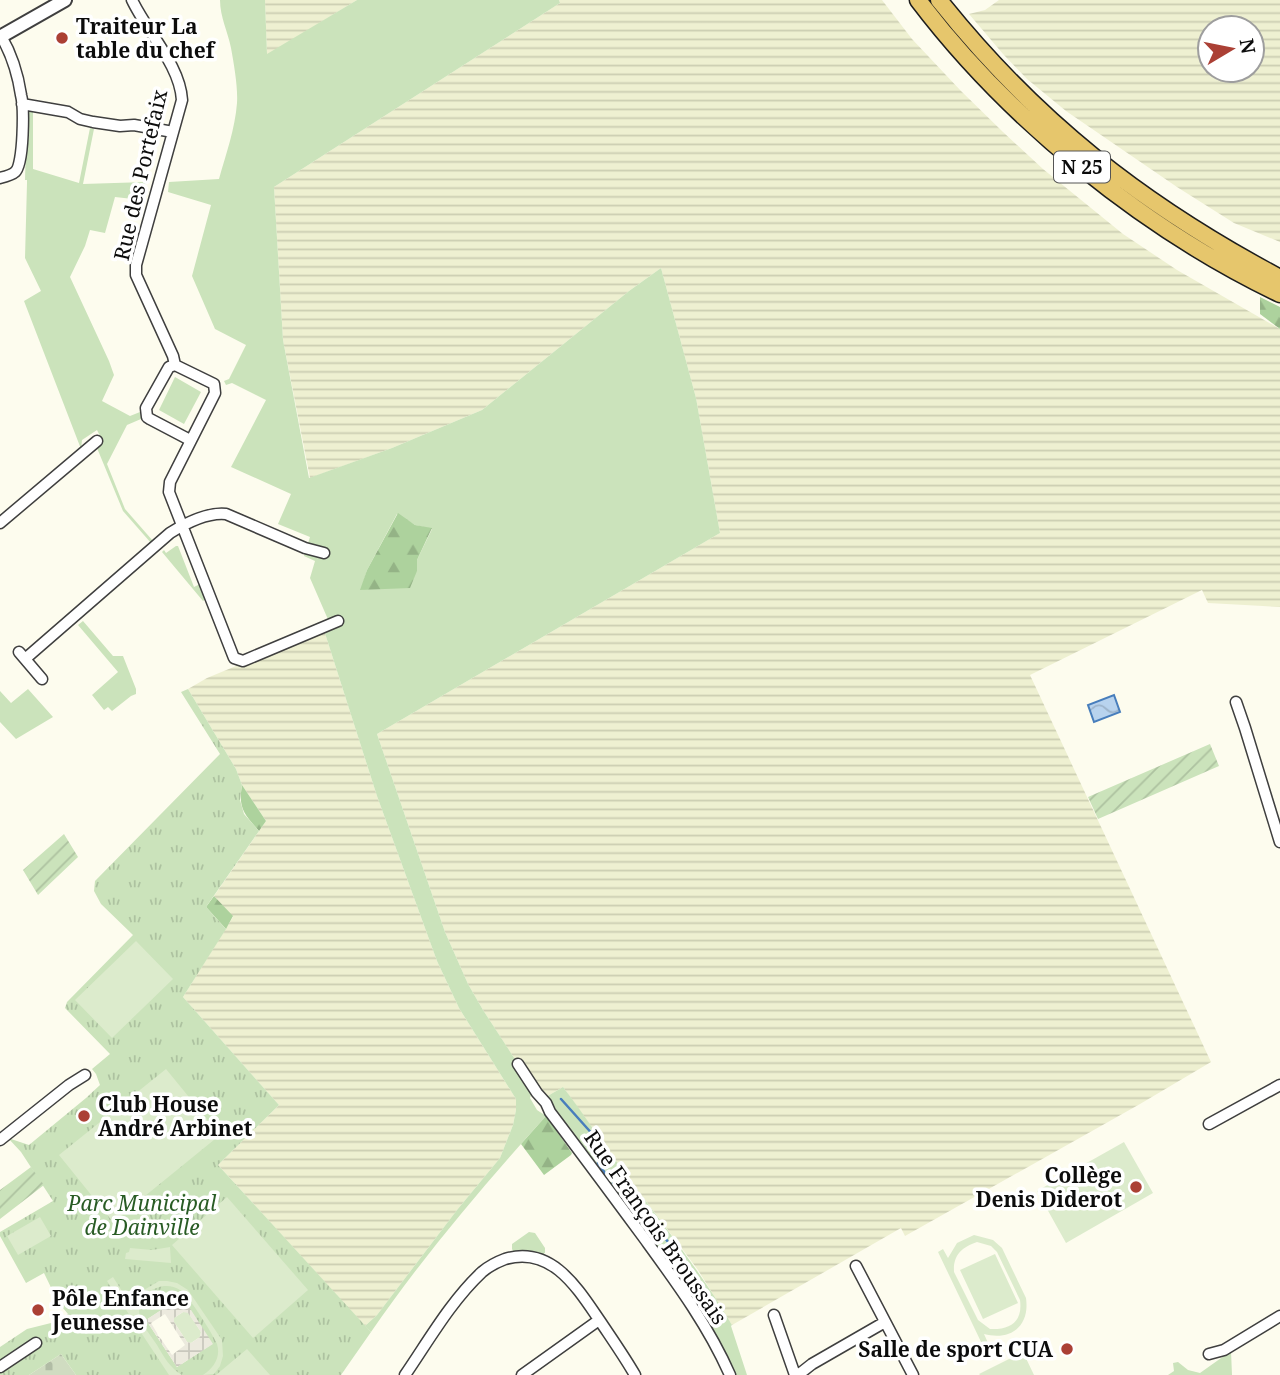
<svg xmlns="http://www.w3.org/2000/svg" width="1280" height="1375" font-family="'Noto Serif',serif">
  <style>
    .farmland { fill: url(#farmland-rules); fill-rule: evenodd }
    .grass { fill: #cbe3bb; fill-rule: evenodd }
    .forest { fill: url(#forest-firs) }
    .cemetery { fill: url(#cemetery-stones) }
    .park { fill: url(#park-tufts); fill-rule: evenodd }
    .garden { fill: url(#garden-furrows) }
    .pitch { fill: #dcebcc; fill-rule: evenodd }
    .plaza { fill: url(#plaza-grid); fill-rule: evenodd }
    .water { fill: url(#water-waves); stroke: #487ebc; stroke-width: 2 }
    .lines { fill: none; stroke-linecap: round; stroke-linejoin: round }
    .stream { stroke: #487ebc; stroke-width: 2.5 }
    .minor-casing { stroke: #3f3f3f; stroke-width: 13 }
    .tertiary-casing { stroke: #3f3f3f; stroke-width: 16 }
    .trunk-casing { stroke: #1d1d1d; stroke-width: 19 }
    .minor { stroke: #fff; stroke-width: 10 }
    .tertiary { stroke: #fff; stroke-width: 12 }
    .trunk { stroke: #e6c66c; stroke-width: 16 }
    .poi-dot { fill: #ab4035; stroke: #fff; stroke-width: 2.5 }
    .labels { text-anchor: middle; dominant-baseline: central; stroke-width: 7; stroke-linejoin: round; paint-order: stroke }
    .shield { fill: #fff; stroke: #555; stroke-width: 2 }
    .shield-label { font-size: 19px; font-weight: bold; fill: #0c0c0c }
    .poi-label { font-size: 21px; font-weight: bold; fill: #0c0c0c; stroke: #fff; text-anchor: start }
    .street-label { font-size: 21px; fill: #0c0c0c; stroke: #fff }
    .park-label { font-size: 21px; font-style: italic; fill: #295c25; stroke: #fff }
  </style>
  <defs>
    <pattern id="farmland-rules" width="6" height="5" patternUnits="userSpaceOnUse" patternTransform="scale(1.75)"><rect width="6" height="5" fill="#eef0d1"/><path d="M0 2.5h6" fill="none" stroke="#cbcdb2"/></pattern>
    <pattern id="forest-firs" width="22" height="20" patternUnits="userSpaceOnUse" patternTransform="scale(1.75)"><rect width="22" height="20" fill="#add29d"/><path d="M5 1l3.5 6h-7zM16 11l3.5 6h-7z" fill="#94b386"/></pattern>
    <pattern id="cemetery-stones" width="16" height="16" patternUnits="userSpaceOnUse" patternTransform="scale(1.75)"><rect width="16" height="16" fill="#d0dcc1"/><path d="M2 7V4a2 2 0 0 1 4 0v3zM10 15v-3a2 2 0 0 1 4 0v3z" fill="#b1bca5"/></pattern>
    <pattern id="park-tufts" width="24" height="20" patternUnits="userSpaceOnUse" patternTransform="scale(1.75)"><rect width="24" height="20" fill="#cbe3bb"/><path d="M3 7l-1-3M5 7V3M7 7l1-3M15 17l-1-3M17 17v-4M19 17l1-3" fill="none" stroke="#adc2a0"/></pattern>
    <pattern id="garden-furrows" width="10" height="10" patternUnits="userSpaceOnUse" patternTransform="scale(1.75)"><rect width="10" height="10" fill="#cbe3bb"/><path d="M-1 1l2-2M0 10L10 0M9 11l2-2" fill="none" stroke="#adc2a0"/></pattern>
    <pattern id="plaza-grid" width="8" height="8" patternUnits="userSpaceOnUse" patternTransform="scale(1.75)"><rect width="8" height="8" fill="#eceade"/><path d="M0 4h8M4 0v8" fill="none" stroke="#c9c8bd"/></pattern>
    <pattern id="water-waves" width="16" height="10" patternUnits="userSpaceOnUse" patternTransform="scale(1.75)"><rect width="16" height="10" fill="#b8d3ee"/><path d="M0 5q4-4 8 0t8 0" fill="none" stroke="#9db4cb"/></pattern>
  </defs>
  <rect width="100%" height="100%" fill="#fdfcee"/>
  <!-- farmland -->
  <path class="farmland" d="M265,0H357L267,55Z
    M559,0H882L912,39L961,91L1003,132L1043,169L1123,234L1177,270L1280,329V607L1208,603L1202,590L1030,675L1211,1062L1140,1104L905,1236L901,1228L732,1325L698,1270L622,1169L563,1087L546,1097L518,1064L483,1010L468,984L445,932L377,734L720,533L696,398L661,268L629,291L482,410L392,448L310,478L283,340L274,187L560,3Z
    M999,0H1280V242L1234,223L1177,187L1066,111L1027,79L1003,54L969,14L985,10ZM1210,28H1252V70H1210Z
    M323,627L377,796L437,961L459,1008L516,1099V1110L513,1125L500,1158L457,1210L377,1315L365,1326L218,1165L279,1105L183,997L233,917L214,896L266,821L242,785L236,769L188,689L207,678L236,666L238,661Z"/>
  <!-- grass -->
  <path class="grass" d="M220,0H265L267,54L357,0H559L560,3L274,187L283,340L309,478L392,448L482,410L629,291L661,268L696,398L720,533L377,734L445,932L468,984L483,1010L537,1093L531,1095L530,1098L537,1110L546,1116C484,1185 424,1255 371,1332L365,1326L377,1315L457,1210L500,1158L513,1125L516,1110V1099L459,1008L437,961L377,796L323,627L330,624L310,578L315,561L304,556L310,537L278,524L291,494L231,467L266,400L232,383L226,385L224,381L229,379L246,345L215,329L192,276L211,205L168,192L169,182L219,179C226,154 235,129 237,103C238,88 234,64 231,48C228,32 220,17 220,0ZM397,514L415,525L432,529L417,560V571L361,590L367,570Z
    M27,105L33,106V169L79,183L90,128L94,129L83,184L146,182L142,200L115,197L105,233L90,230L85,246L70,277L109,361L114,375L102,401L130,416L140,412L141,419L127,425L107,464L125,509L153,541L151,543L123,511L97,448L103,442L97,430L82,440L81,449L24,301L41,291L25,258L27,183V180H25Z
    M175,377L201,392L184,424L159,410Z
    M176,546H178L194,587L202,583L207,598L203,601L162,552L164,550L166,553Z
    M83,621L113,656H123L136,689V694L131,696L112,711L108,707L104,710L92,695L118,672L78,625Z
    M28,689L53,717L16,739L0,722V691L11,703Z
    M563,1087C584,1114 602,1143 623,1170C660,1221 700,1270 732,1325L731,1326L747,1375H734L600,1172L546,1097Z
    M529,1232L535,1233L545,1248V1253L543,1254L531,1251H513L512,1249V1244Z
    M1231,1351L1232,1375H1168L1174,1371L1173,1363L1178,1362L1188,1370L1200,1373Z"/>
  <!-- forest -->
  <path class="forest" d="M1260,297L1280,307V329L1260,314Z
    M398,513L415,525L432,528L417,560V571L410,588L360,590L367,570Z
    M242,785L266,821L259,831C244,814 238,808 242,785Z
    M214,896L233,916L226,929L206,907Z
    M546,1116L572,1153L571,1155L544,1175L521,1144Z"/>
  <!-- cemetery -->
  <path class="cemetery" d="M61,1354L76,1375H29Z"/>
  <!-- park -->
  <path class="park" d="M188,689L236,769L242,785L240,800L244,814L259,831L206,907L226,929L183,997L279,1105L218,1165L371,1332L341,1375H76L61,1354L29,1375H0V1347L27,1329L55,1322L68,1314L58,1302L44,1273L26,1283L0,1236V1232L53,1201L21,1152L8,1138L29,1145L86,1098L100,1085L96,1074L92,1069L110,1054L65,1008L67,1002L133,935L101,904L94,891L95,881L220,754L181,692ZM182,1297L212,1344L177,1367L146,1320Z"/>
  <!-- garden -->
  <path class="garden" d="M1210,744L1219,766L1098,819L1088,797Z
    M64,834L78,857L38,895L23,870Z
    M31,1167L44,1185L0,1219V1190Z"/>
  <!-- pitch -->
  <path class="pitch" d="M136,941L173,979L112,1038L75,1000Z
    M166,1069L220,1135L113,1222L59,1155Z
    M1124,1142L1153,1193L1066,1243L1037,1191Z
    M227,1197L308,1290L253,1338L172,1245Z
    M40,1217L51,1236L18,1255L7,1236Z
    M974,1235L993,1240L1002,1248L1026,1298C1030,1326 1011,1341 984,1334L988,1343L983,1346L938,1252L943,1249L948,1258L957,1243ZM977,1242L991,1246L997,1252L1020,1300C1023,1322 1010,1330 990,1329L978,1320L954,1272C953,1255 962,1247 977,1242Z
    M170,1247L171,1263L125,1259L126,1253L129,1252L130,1248L152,1250Z
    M995,1254L1018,1303L983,1319L960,1270Z
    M113,1277L134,1310L144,1290L159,1281H167L177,1283L188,1290L222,1340L223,1356L220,1366L214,1374L203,1375C214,1368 221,1357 217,1344C212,1333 189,1296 180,1290C162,1278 134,1295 140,1317C143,1327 152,1337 157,1345C164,1357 170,1368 182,1375H169L107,1281Z
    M183,1312H188L201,1332L200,1337L191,1343L187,1342L174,1322V1318Z
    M247,1349L270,1375H216Z
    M1023,1352L1034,1375H980L979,1374Z"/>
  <!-- plaza -->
  <path class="plaza" d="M182,1296L213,1344L177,1367L146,1320ZM183,1312L188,1313L201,1332L200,1337L191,1343L187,1342L174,1322V1318ZM165,1314L185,1345L172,1355L161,1339L158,1336L157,1333L151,1323Z"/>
  <!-- water -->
  <path class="water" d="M1114,695L1120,712L1094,722L1088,705Z"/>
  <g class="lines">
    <!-- stream -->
    <path class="stream" d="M561,1099L595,1137L598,1150V1163L605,1173
      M613,1183L646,1224L659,1230L689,1270L695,1284"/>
    <!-- minor casing -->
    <g class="minor-casing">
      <path id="minor" d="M132,0C147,32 180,65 182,100L136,265V275L173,356L175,365L214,384L215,393L213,397L170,482L169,492L234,658L243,661L338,621
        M22,104L68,112L80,119L93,122L120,126L134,125L173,132
        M0,178C4,177 12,175 15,172C24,165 24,106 21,95C18,75 11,53 1,36
        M175,365L169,367L146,408L147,417L150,419L190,440
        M0,523L97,441
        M19,652L42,679
        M25,659L170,533C186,523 207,512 226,514L305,548L324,553
        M1236,702L1245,728L1280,842
        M518,1064L537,1093L546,1103L550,1112C582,1154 613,1196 644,1238C676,1282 708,1325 730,1375
        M1209,1124L1280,1085
        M0,1140L69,1085L85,1075
        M856,1266L913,1375
        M774,1315L795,1375
        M1209,1354L1224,1350L1280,1316
        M0,1367L36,1343
        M405,1375C429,1340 451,1301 482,1272C489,1266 497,1262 505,1259C552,1245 578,1289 600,1321C612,1339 624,1356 635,1375
        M522,1375L599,1320
        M798,1375L812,1364L885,1322"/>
    </g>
    <!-- tertiary casing -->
    <g class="tertiary-casing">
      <path id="tertiary" d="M0,37L65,0"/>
    </g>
    <!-- trunk casing -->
    <g class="trunk-casing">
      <path id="trunk" d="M918,0C1009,120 1144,229 1280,294
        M939,0C1036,122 1143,205 1280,278"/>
    </g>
    <!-- minor -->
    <use href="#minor" class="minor"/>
    <!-- tertiary -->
    <use href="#tertiary" class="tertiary"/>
    <!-- trunk -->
    <use href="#trunk" class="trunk"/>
  </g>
  <!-- markers -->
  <g class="poi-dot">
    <circle cx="62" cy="38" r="7"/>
    <circle cx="84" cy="1116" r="7"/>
    <circle cx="1136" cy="1187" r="7"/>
    <circle cx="38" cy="1310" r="7"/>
    <circle cx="1067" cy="1349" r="7"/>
  </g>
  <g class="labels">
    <!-- shield labels -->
    <rect class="shield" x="1054" y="151.5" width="56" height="31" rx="5"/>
    <g class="shield-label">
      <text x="1082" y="167">N 25</text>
    </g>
    <!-- poi labels -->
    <g class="poi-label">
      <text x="76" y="26">Traiteur La<tspan x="76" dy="24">table du chef</tspan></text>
      <text x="98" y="1104">Club House<tspan x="98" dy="24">André Arbinet</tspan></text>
      <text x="1122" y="1175" text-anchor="end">Collège<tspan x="1122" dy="24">Denis Diderot</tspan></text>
      <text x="52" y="1298">Pôle Enfance<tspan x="52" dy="24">Jeunesse</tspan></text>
      <text x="1053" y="1349" text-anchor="end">Salle de sport CUA</text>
    </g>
    <!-- street labels -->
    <g class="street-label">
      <text transform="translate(140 175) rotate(-77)">Rue des Portefaix</text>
      <text transform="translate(656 1227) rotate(55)">Rue François Broussais</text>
    </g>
    <!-- park labels -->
    <g class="park-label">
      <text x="142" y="1203">Parc Municipal<tspan x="142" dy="24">de Dainville</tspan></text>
    </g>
  </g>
  <!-- north arrow -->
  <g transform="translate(1231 49) rotate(80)"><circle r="33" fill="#ffffff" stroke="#9e9e9e" stroke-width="2"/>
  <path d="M0-5L12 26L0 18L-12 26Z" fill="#ab4035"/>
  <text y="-10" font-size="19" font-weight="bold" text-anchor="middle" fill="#0c0c0c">N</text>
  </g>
</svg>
